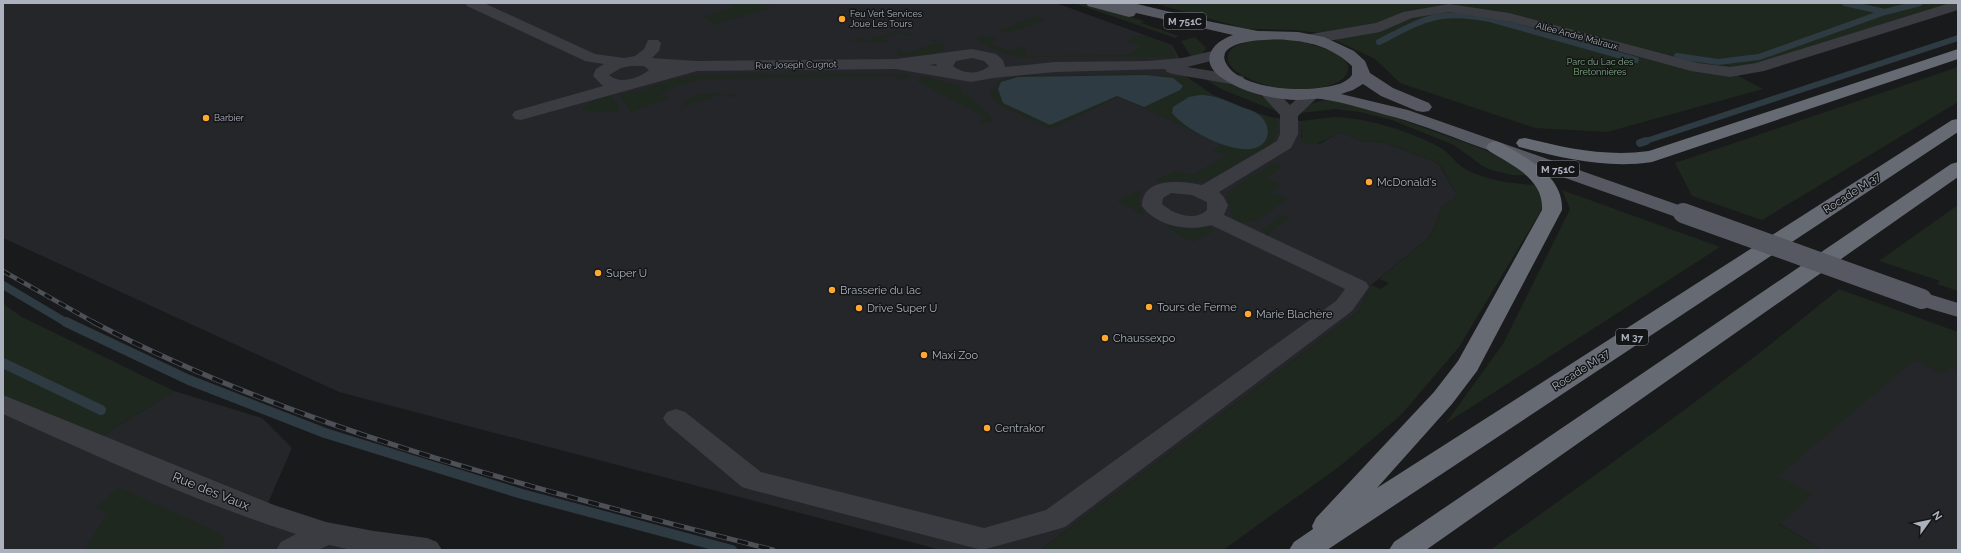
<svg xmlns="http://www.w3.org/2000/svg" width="1961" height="553" font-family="Raleway,sans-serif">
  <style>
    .built { fill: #252629 }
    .green { fill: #1f281f }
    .water { fill: #2e3b42 }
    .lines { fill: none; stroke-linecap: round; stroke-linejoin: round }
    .stream-far2 { stroke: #2e3b42; stroke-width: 6 }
    .stream-far1 { stroke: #2e3b42; stroke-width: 8 }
    .stream { stroke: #2e3b42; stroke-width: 10 }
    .minor { fill: #3a3c42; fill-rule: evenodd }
    .major { fill: #565961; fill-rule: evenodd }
    .highway { fill: #666a73; fill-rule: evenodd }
    .rail-far1-casing { stroke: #4d5057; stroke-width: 4.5 }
    .rail-casing { stroke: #4d5057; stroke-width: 5 }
    .rail-far1 { stroke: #141517; stroke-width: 3; stroke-dasharray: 8; stroke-linecap: butt }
    .rail { stroke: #141517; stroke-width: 3.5; stroke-dasharray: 11; stroke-linecap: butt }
    .major-bridge { stroke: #565961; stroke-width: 20 }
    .poi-dot { fill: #ffa82f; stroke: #141517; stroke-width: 1.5 }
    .labels { text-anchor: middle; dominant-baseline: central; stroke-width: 3; stroke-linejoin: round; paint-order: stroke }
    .far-poi-label { font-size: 9px; fill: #abb2bd; stroke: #141517; text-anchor: start }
    .far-street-label { font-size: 9px; fill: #abb2bd; stroke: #141517 }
    .far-park-label { font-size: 9px; fill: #81a981; stroke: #141517 }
    .shield { fill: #141517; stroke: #7e838b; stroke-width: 1 }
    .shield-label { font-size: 10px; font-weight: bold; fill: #abb2bd }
    .poi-label { font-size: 11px; fill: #abb2bd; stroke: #141517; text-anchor: start }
    .street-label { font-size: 11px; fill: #abb2bd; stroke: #141517 }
    .near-street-label { font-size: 13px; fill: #abb2bd; stroke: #141517 }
  </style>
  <rect width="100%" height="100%" fill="#191a1c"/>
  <!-- built -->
  <path class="built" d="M3,3H1056L1172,45L1187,71V77L1196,85L1213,95L1267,117L1301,121V138L1320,144L1339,132L1366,142L1373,141L1385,143L1434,161L1439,165L1457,195L1453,200L1442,207L1432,233L1424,242L1371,285L1359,311L1040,550H941L339,392L3,238Z
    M1887,327L1958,344V550H1823L1701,477Z
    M174,391L262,418L292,448L264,512L427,550H3V404L91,443Z"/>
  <!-- green -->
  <path class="green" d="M726,3H760L771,8L716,24L703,17L735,7Z
    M1074,3H1084L1144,21L1141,23L1179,36L1175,38Z
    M1153,3H1958V5L1731,72L1763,89L1607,132L1535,128L1400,83L1375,59L1320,33L1295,30L1247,29Z
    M1035,16L1045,20L1009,33L998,31Z
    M897,30L913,35L908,36L898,32L881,38L890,42L887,43L851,41L858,37L866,41Z
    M1142,35L1168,44L1176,57H1016L991,48L976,39L982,36L997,37L991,44L1012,51L1019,47H1026V56L1127,55L1142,47L1127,41Z
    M1195,37L1206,48L1202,54L1192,58L1181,41Z
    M928,39L942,42L945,46L944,50L930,55L898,56L897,49L909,53L936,43Z
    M1286,39C1298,41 1361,52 1346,75C1341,83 1330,85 1322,87C1299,92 1269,89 1248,78C1240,74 1230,69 1228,60C1225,38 1273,40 1286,39Z
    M1958,67V102L1762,220L1692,196L1675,163Z
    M880,73L912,74L897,82V76L701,79L674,87L659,95L671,97L631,112L619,94L643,90L671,80L699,75Z
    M1139,74L1187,77L1213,95L1258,113L1277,119V133L1271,144L1209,179L1198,182L1177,180L1159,182L1156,180L1176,170L1190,176L1226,156L1212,150L1222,144L1118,97L1055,127L1048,128L998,104L993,99L989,89H995L998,81L1017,76Z
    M922,76L959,86L963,94H968C972,105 992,112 992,121L985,123H977L988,118L917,81Z
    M1200,76L1223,81L1266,98L1276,107V111L1221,89Z
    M705,93H733L738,95L733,98L725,93L683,107L686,99Z
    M612,95L620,110L617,112L586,111L583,108L600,96L605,98Z
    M1333,100L1369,108L1472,145L1500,156L1530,175H1512L1491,170L1481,165L1454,145L1392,120L1360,112L1335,109L1301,113C1310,102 1318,100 1333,100Z
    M1334,117C1367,118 1410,131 1439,147C1449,152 1454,161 1462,167C1485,181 1512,184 1539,185L1545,204L1459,347L1400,416L1340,466L1223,550H1040L1359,311L1371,285L1381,289L1389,283L1379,279L1424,242L1432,233L1442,207L1453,200L1457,195L1441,167L1434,161L1385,143L1373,141L1366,142L1339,132C1326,139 1317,149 1302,141L1301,121Z
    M1273,163H1278L1281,167L1267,179L1282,185L1270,192L1288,199L1258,220L1239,223L1233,218L1226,193Z
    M1139,190L1142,192C1135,202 1141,207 1145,216L1117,201Z
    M1562,190L1720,247L1445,424L1503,344L1570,209Z
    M1958,205V291L1937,284L1940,281L1879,261Z
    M1281,216L1290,217L1266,235L1263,229Z
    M1168,226L1190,229L1211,227L1214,231L1193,242L1165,227Z
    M1839,289L1958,332V371L1950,367L1943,374L1914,360L1778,476L1813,494L1779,524L1823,550H1490C1608,466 1727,382 1839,289Z
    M3,304L22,317L174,391L91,443L3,404Z
    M118,487L219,533L225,538L220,550H85L107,513L96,508Z"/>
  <!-- water -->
  <path class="water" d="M1146,75L1173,78L1183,86L1180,90L1144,107L1117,96L1050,125L1003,103L998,89L1001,82L1018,77Z
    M1200,95C1216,95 1229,102 1244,108C1248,109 1254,111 1258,114C1273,125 1271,146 1251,149C1228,152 1186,130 1172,113L1173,107L1189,97Z"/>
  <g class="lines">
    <!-- stream-far2 -->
    <path class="stream-far2" d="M1845,3L1885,12L1920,3
      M1379,42C1425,19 1436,9 1490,19L1636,60
      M1677,56L1718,62L1759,57L1885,12
      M1643,142L1958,38"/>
    <!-- stream-far1 -->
    <path class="stream-far1" d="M1640,143L1646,141
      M3,285L67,323"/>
    <!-- stream -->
    <path class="stream" d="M66,322L189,380L325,433L522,494L732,550
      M3,363L101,410"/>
    <!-- minor -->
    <path class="minor" d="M465,3H484L595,54L624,58L635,56L644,49L648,40H658L661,43L659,51L652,58L696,61L896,59L972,49L996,54L1003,60L1005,67L1055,62L1148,61L1182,58L1217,50L1223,52L1225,55L1223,58L1187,67L1237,75L1243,76L1245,80L1243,84L1237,85L1173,74L1167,72L1165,69L1055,72L993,78L971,82L896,69L697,71L521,120L515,119L512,115L515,111L603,86L593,76L596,69L604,64L585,61L467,6ZM972,58L984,61L989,66C979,75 963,74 953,66L956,61ZM936,64L937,66L929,65ZM631,66H644L649,70C639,78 620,85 609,75L621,68Z
      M1950,3H1958V10L1764,71L1730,77L1691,71L1508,21L1449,12L1412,18L1380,32L1311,44L1306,42L1303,39L1306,36L1311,34L1376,23L1403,12L1449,4L1509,13L1698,63L1730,67L1756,63Z
      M1266,86L1272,87L1290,105C1299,97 1306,88 1318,91L1320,95L1298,116V134L1291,148L1219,192L1223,196L1228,205L1224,215L1366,282L1369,287L1352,311L1065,527L1055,530L982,550L752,490L742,487L667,424L663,418L667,412L676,409L685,412L761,472L984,528L1046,510L1336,301L1345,289L1211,225C1189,232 1156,226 1142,206C1142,176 1183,181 1202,185L1277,141L1280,134V115L1258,91L1260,87ZM1171,193L1192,195L1207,202V210C1195,222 1173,214 1162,204L1163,198Z
      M3,395L274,505L326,522L374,531L427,538L437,542L442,550H352L329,545L318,550H276L281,542L296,534C196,502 99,457 3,414Z"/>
    <!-- major -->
    <path class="major" d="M1086,3H1133L1212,22L1258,31L1298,32L1324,37L1354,51L1365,61L1370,73L1393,88L1429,103L1432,107L1429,111L1423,112L1417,111L1381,96L1363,84L1353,90L1341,94L1408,110L1690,209L1693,213L1690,217L1683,219L1676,217C1613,195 1551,173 1488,150C1457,139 1426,126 1394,117C1370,111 1345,102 1321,99C1313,98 1305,100 1297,100C1272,99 1243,93 1222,78C1199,62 1210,43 1233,35L1136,13L1134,16L1129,17L1088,6ZM1287,40C1312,42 1333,48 1352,66V75C1347,83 1334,86 1325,87C1300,92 1242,89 1227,65C1210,38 1275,39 1287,40Z
      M1922,292L1958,303V317L1914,304L1911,299L1914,294Z"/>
    <!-- highway -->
    <path class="highway" d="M1958,49V59L1652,162C1606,169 1563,158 1519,147L1516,143L1519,139L1525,138C1566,148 1606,157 1649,151Z
      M1958,119V132L1327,550H1289L1294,542L1313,529L1312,526L1316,518L1434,392L1458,361L1542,210C1544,179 1512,165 1489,151L1486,147L1489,143L1495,141L1501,143C1527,158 1564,176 1562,210L1477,371L1452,404L1377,488L1952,120Z
      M1958,162V177L1426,550H1389L1394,542L1951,164Z"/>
    <!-- rail-far1 casing -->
    <g class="rail-far1-casing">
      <path id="rail-far1" d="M3,271L95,323"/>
    </g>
    <!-- rail casing -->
    <g class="rail-casing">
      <path id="rail" d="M93,322C303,432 544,491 773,550"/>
    </g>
    <!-- rail-far1 -->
    <use href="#rail-far1" class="rail-far1"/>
    <!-- rail -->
    <use href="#rail" class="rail"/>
    <!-- major-bridge -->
    <path class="major-bridge" d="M1683,213L1922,299"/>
  </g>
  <!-- markers -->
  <g class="poi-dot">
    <circle cx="842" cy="19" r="4"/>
    <circle cx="206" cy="118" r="4"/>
    <circle cx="1369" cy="182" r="4"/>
    <circle cx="598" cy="273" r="4"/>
    <circle cx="832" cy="290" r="4"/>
    <circle cx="1149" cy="307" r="4"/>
    <circle cx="859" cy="308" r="4"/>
    <circle cx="1248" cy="314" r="4"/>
    <circle cx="1105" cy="338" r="4"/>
    <circle cx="924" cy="355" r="4"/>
    <circle cx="987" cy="428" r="4"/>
  </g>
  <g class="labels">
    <!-- far-poi labels -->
    <g class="far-poi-label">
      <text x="850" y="14">Feu Vert Services<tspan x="850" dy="10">Joue Les Tours</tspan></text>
      <text x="214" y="118">Barbier</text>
    </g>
    <!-- far-street labels -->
    <g class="far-street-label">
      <text transform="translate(1577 36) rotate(15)">Allée André Malraux</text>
      <text transform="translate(796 65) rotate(-1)">Rue Joseph Cugnot</text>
    </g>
    <!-- far-park labels -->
    <g class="far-park-label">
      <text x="1600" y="62">Parc du Lac des<tspan x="1600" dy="10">Bretonnières</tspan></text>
    </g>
    <!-- shield labels -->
    <g class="shield">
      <rect x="1164" y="13" width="42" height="16" rx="3"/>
      <rect x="1537" y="161" width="42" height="16" rx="3"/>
      <rect x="1616" y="329" width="32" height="16" rx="3"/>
    </g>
    <g class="shield-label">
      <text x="1185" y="21">M 751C</text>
      <text x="1558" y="169">M 751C</text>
      <text x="1632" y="337">M 37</text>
    </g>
    <!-- poi labels -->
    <g class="poi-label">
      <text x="1377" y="182">McDonald's</text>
      <text x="606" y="273">Super U</text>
      <text x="840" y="290">Brasserie du lac</text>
      <text x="1157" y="307">Tours de Ferme</text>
      <text x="867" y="308">Drive Super U</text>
      <text x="1256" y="314">Marie Blachère</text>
      <text x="1113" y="338">Chaussexpo</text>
      <text x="932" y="355">Maxi Zoo</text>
      <text x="995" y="428">Centrakor</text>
    </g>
    <!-- street labels -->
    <g class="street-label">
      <text transform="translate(1852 193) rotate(-33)">Rocade M 37</text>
      <text transform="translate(1581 370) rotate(-33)">Rocade M 37</text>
    </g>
    <!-- near-street labels -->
    <g class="near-street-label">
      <text transform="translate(211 491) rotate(22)">Rue des Vaux</text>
    </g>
  </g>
  <!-- border -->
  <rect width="1961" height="553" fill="none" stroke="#abb2bd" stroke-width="8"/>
  <!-- north arrow -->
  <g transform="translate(1929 521) rotate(57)" stroke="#141517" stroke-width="3" paint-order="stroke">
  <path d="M0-3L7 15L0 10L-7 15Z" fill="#abb2bd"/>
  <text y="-6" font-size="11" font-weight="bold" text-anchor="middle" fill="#abb2bd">N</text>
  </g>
</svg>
